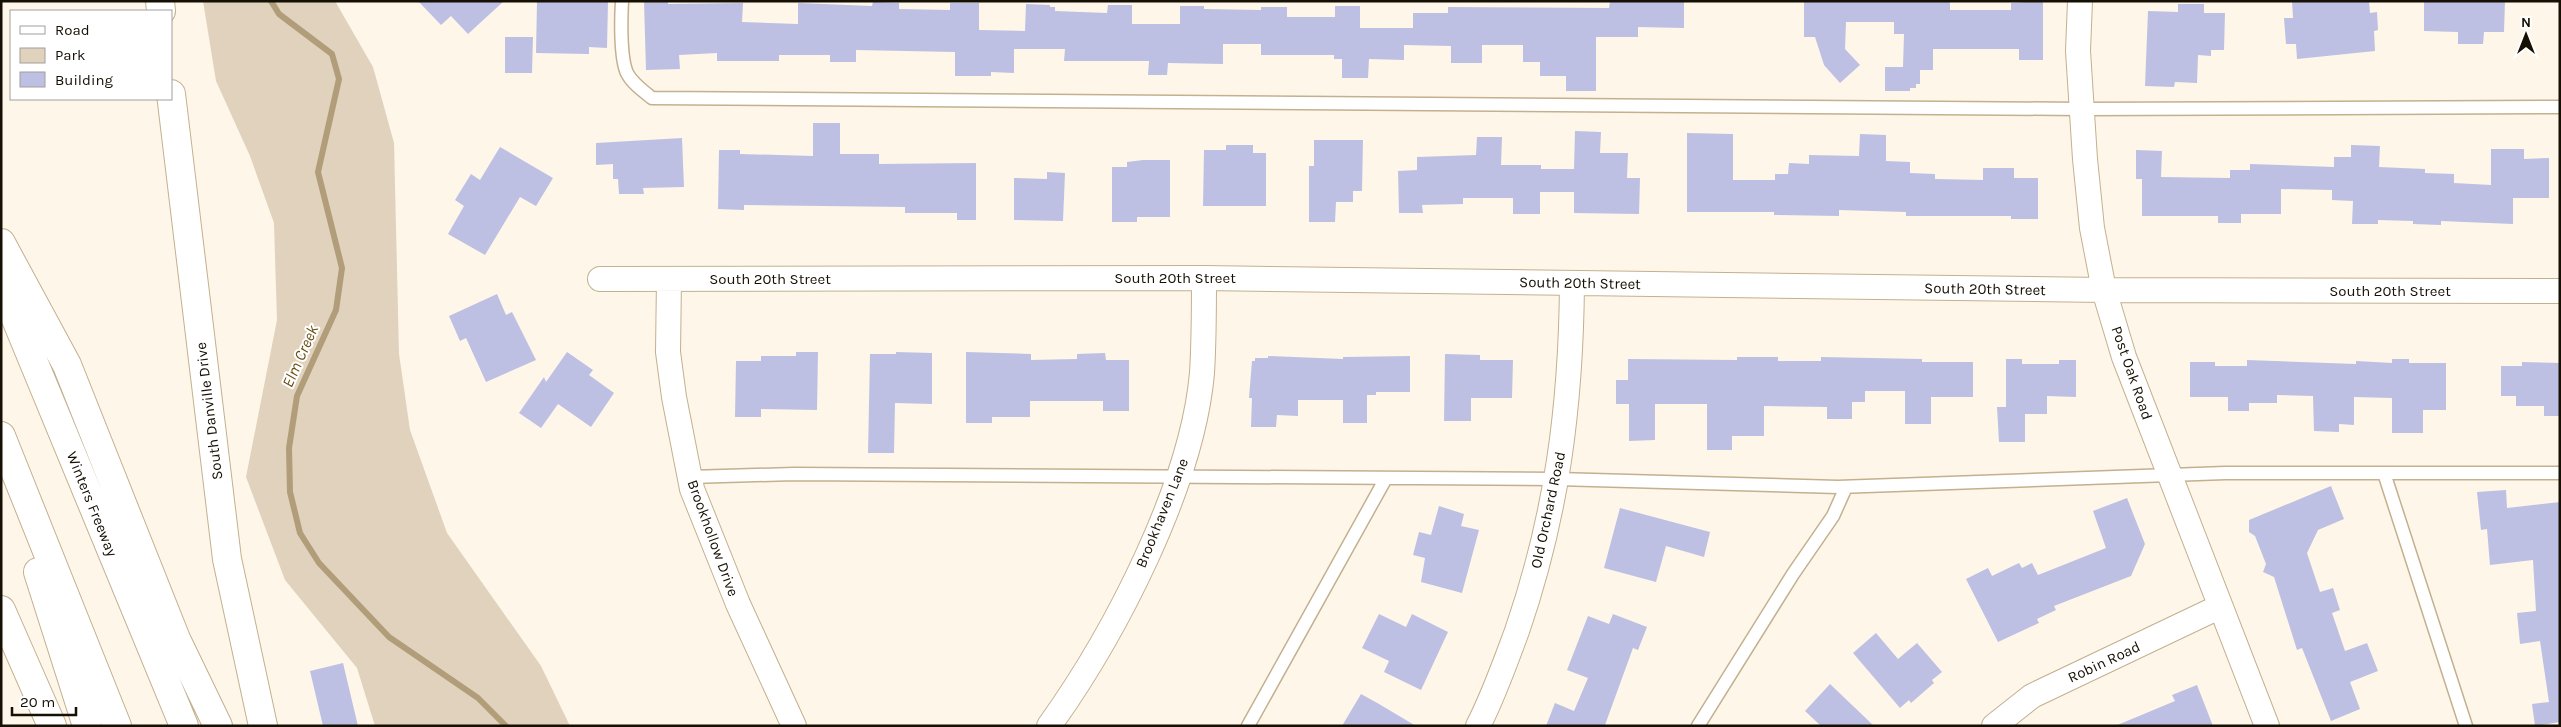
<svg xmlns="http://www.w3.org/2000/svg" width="2561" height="727" font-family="Karla,sans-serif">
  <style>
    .green { fill: #e0d2bc }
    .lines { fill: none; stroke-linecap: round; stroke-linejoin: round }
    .stream { stroke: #b19d7a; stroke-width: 6 }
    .building { fill: #bdc0e3 }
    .service-casing { stroke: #c3b08f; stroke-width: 15 }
    .minor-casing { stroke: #c3b08f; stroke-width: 26 }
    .secondary-casing { stroke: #c3b08f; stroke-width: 30 }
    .motorway-casing { stroke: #c3b08f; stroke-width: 30 }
    .service { stroke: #fff; stroke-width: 12 }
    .minor { stroke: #fff; stroke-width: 24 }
    .secondary { stroke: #fff; stroke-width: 28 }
    .motorway { stroke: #fff; stroke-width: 28 }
    .labels { text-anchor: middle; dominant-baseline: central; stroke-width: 4; stroke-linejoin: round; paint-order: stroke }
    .street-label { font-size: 15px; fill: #150f04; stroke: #fff }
    .water-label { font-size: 16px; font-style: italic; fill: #6c4e12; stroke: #fff }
  </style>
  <rect width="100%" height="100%" fill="#fef6e9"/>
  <!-- green -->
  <path class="green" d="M203,1H335L373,67L394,143L399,354L410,430L447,533L541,666L570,726H375L357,668L285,580L246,477L277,320L274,223L250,156L216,81Z"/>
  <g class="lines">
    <!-- stream -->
    <path class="stream" d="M271,1L279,14L332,54L339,79L318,172L342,268L336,310L297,396L289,448L290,492L300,533L319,563L389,637L478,698L506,726"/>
  </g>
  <!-- building -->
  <path class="building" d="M418,1H504L468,34L451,16L441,25Z
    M537,1L608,2L607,48L589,47V54L536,53Z
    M644,1H668V4L743,3L742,22L798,24V3L872,6L873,2L899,3V9L950,10V3H979V30L1025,31L1026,4L1050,5V7H1055V11L1107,13L1108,5H1132V24H1180V6H1204V9L1261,10V7H1287V17H1335V6H1360V28H1413V13H1448V7L1609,8L1610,1H1684V28L1638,27V37H1596V91H1566V76H1540V62H1523V45H1482V63H1451V46L1404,45V60L1369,59L1368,78H1342V59H1334V55H1261V44H1223V64L1168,63L1167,75H1148L1149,61H1064L1065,49H1014V73L991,72V76H955V52L856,50V62H830V55H779V61H717V53L679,55L680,69L646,70Z
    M1804,1H1950V10H2011V3L2043,1V60H2019V49H1933V70H1920V84H1916V88H1910V91H1885V67H1903L1904,34H1894V22H1846L1845,49L1860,65L1840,83L1824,65L1815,37H1804Z
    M2292,1H2369L2370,13L2377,12L2378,30L2374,31L2375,51L2297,59L2296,44H2286L2284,18H2293Z
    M2424,1H2505L2504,32H2484L2483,44H2458V32L2424,31Z
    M2178,4H2204V13H2225L2224,50H2211V56L2198,55L2197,83L2175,82L2174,87L2145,86L2148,11L2178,12Z
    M505,37H533L532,73H505Z
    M813,123H840V154H879V164L976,163V220H957V213H905V207L744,205V210L718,209L719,150H740V154L813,156Z
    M1575,131L1601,132L1600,153H1628L1627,178H1640L1639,214L1574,213V192H1540V214H1513V198H1463V204L1422,205L1423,213H1399L1398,171L1417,170V157L1476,155L1477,137H1502L1501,165H1541V169H1574Z
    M1687,133L1733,134V180H1775V174H1788L1789,163L1809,164V155L1859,156L1860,134L1886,135V161L1910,162V173L1935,174V179L1983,180V168H2014V178H2038V219H2011V216H1906V212L1839,210V216L1774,215V212H1687Z
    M682,138L684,187L643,188L644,194H619L618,179H613V164L596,165V143Z
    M1314,140H1363L1362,191H1353V202H1336L1335,222H1309V166H1314Z
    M1226,145H1253V153H1266V206H1203L1204,150H1226Z
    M2351,145L2380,146L2379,167L2425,169V173L2454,174V183L2491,185V149H2524V159L2549,158V198H2513V224L2441,221V225L2413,224V221L2378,220V224H2352L2353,201L2332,200V190L2281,189V214H2241V223H2218V216H2142V179H2136V150L2162,151L2161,177L2230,178V170H2250V164L2334,167V157H2351Z
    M500,147L553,178L536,206L520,197L485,255L448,234L464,206L455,200L471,174L480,180Z
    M1143,160H1170V217H1137V222H1112V167H1127V162Z
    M1047,172L1065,173L1063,221L1014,220V178L1047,179Z
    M497,294L506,315L512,312L536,360L486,382L466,338L460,341L449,316Z
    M567,352L593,370L589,375L614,393L591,427L558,404L541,428L519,413L544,377L546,382Z
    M796,352H818L817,410L761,409V417H735L736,361H761V356H796Z
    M896,352L932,353V404L895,403L894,453H868L870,354H896Z
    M966,352L1031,354V360L1077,359V354L1105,353L1106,360H1129V411H1103V401H1030V417H992V423H966Z
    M1445,354L1480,355V360H1513L1512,398H1471V421H1444Z
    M1268,356L1343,359V357L1410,356V392H1376V395H1367V423H1343V400H1298V416L1277,415L1276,427H1251L1252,398H1249L1252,361H1255V358H1268Z
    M1737,357H1778V361H1821V357L1922,359V362H1973V397H1931V424H1905V391H1865V402H1852V419H1827V407L1764,406V436H1732V450H1707V404H1655V440L1629,441V404H1616V380H1628V359L1737,360Z
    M2006,359H2022V364H2059V360H2076V397L2047,396V414H2025V442H1999L1997,407H2006Z
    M2392,359H2409V363H2446V410H2423V433H2392V398L2354,397V425L2339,424V432L2314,431L2313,396L2277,395V403H2249V411H2228V397H2190V362H2215V366H2247V360L2356,364V361L2392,363Z
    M2522,362L2560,363V416H2544V406H2516V396H2501V366H2522Z
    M2331,486L2344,519L2318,530L2307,553L2320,592L2333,588L2340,610L2332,613L2345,651L2367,643L2378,671L2350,682L2360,709L2331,721L2302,648L2297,650L2274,577L2263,572L2266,564L2255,536L2249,532V520Z
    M2506,490L2507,508L2560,502V722L2535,726L2532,704L2549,702L2540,641L2520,644L2517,613L2536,611L2533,560L2490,565L2487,529L2481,530L2477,492Z
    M2127,498L2145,544L2131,576L2054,606L2056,610L2037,619L2039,623L1998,642L1966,579L1988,568L1992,576L2019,563L2022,568L2032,563L2038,575L2106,548L2093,511Z
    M1439,506L1464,514L1461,526L1479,530L1462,593L1421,582L1425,558L1413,555L1419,532L1431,535Z
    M1620,508L1710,532L1704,557L1666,546L1656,582L1604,568Z
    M1379,614L1406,627L1412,614L1448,632L1421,690L1384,672L1389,661L1362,648Z
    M1613,614L1647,627L1638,650L1633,648L1605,725L1607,726H1546L1555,703L1574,711L1588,678L1567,670L1588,616L1609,624Z
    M1876,633L1898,659L1917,643L1942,672L1932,680L1934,683L1911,703L1909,700L1900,708L1853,653Z
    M343,663L358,726H323L310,671Z
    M1830,684L1874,726H1821L1805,711Z
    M2197,685L2213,726H2115L2175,701L2172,695Z
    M1361,694L1379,704L1416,726H1342Z"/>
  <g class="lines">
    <!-- service casing -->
    <g class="service-casing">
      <path id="service" d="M622,1C621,18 620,58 627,73C632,83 643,91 652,98L2081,109L2560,107
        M2384,473L2466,726
        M690,477L794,474L1557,479L1838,487L2225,473H2560
        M1248,726L1386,478
        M1698,726L1793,574L1833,516L1846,487"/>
    </g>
    <!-- minor casing -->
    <g class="minor-casing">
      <path id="minor" d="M2080,1L2078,51L2085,159L2092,228L2104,290L2124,357L2267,726
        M600,279L1204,278L2104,290L2560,291
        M669,279L668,352L674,397L692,489L738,604L794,726
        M1049,726C1115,634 1192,486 1202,373C1204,341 1204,309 1204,278
        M1478,726C1494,695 1505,663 1517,631C1557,515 1571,406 1572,283
        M1994,726L2032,696L2219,607"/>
    </g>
    <!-- secondary casing -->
    <g class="secondary-casing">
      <path id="secondary" d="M160,1L161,11
        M171,94L227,559L263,726
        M1,610L52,726"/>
    </g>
    <!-- motorway casing -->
    <g class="motorway-casing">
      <path id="motorway" d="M1,243L67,365L176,639L218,726
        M1,283L184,726
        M1,436L117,726
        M38,572L87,726"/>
    </g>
    <!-- service -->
    <use href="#service" class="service"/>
    <!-- minor -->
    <use href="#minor" class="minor"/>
    <!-- secondary -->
    <use href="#secondary" class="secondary"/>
    <!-- motorway -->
    <use href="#motorway" class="motorway"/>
  </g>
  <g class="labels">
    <!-- street labels -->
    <g class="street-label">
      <text x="1175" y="278">South 20th Street</text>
      <text x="770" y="279">South 20th Street</text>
      <text transform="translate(1580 283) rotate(1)">South 20th Street</text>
      <text transform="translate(1985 289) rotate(1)">South 20th Street</text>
      <text x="2390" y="291">South 20th Street</text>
      <text transform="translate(2132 373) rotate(71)">Post Oak Road</text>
      <text transform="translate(209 411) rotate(-97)">South Danville Drive</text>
      <text transform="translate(92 504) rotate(68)">Winters Freeway</text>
      <text transform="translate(1548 510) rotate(-78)">Old Orchard Road</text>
      <text transform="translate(1162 513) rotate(-68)">Brookhaven Lane</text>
      <text transform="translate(713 538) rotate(70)">Brookhollow Drive</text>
      <text transform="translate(2104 662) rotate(-25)">Robin Road</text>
    </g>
    <!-- water labels -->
    <g class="water-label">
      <text transform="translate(300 356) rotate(-66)">Elm Creek</text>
    </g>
  </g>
  <!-- border -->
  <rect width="2561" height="727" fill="none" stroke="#150f04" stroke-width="5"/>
  <!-- legend -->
  <rect x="10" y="10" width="162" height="90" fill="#ffffff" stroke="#a19f9b"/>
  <rect x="20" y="26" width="25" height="8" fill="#ffffff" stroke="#a19f9b"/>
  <text x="55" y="35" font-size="15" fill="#150f04">Road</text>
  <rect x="20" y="48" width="25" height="15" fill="#e0d2bc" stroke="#a19f9b"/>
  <text x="55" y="60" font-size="15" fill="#150f04">Park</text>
  <rect x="20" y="72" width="25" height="15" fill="#bdc0e3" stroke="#a19f9b"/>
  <text x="55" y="85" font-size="15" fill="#150f04">Building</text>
  <!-- north arrow -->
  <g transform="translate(2526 35)" stroke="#ffffff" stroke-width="4" paint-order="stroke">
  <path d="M0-4L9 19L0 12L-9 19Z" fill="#150f04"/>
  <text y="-8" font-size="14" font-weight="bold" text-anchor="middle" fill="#150f04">N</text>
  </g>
  <!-- scale -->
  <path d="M12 707v8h64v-8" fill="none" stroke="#150f04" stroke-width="2.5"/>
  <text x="20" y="707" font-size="15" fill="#150f04" stroke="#ffffff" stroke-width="4" paint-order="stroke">20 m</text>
</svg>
